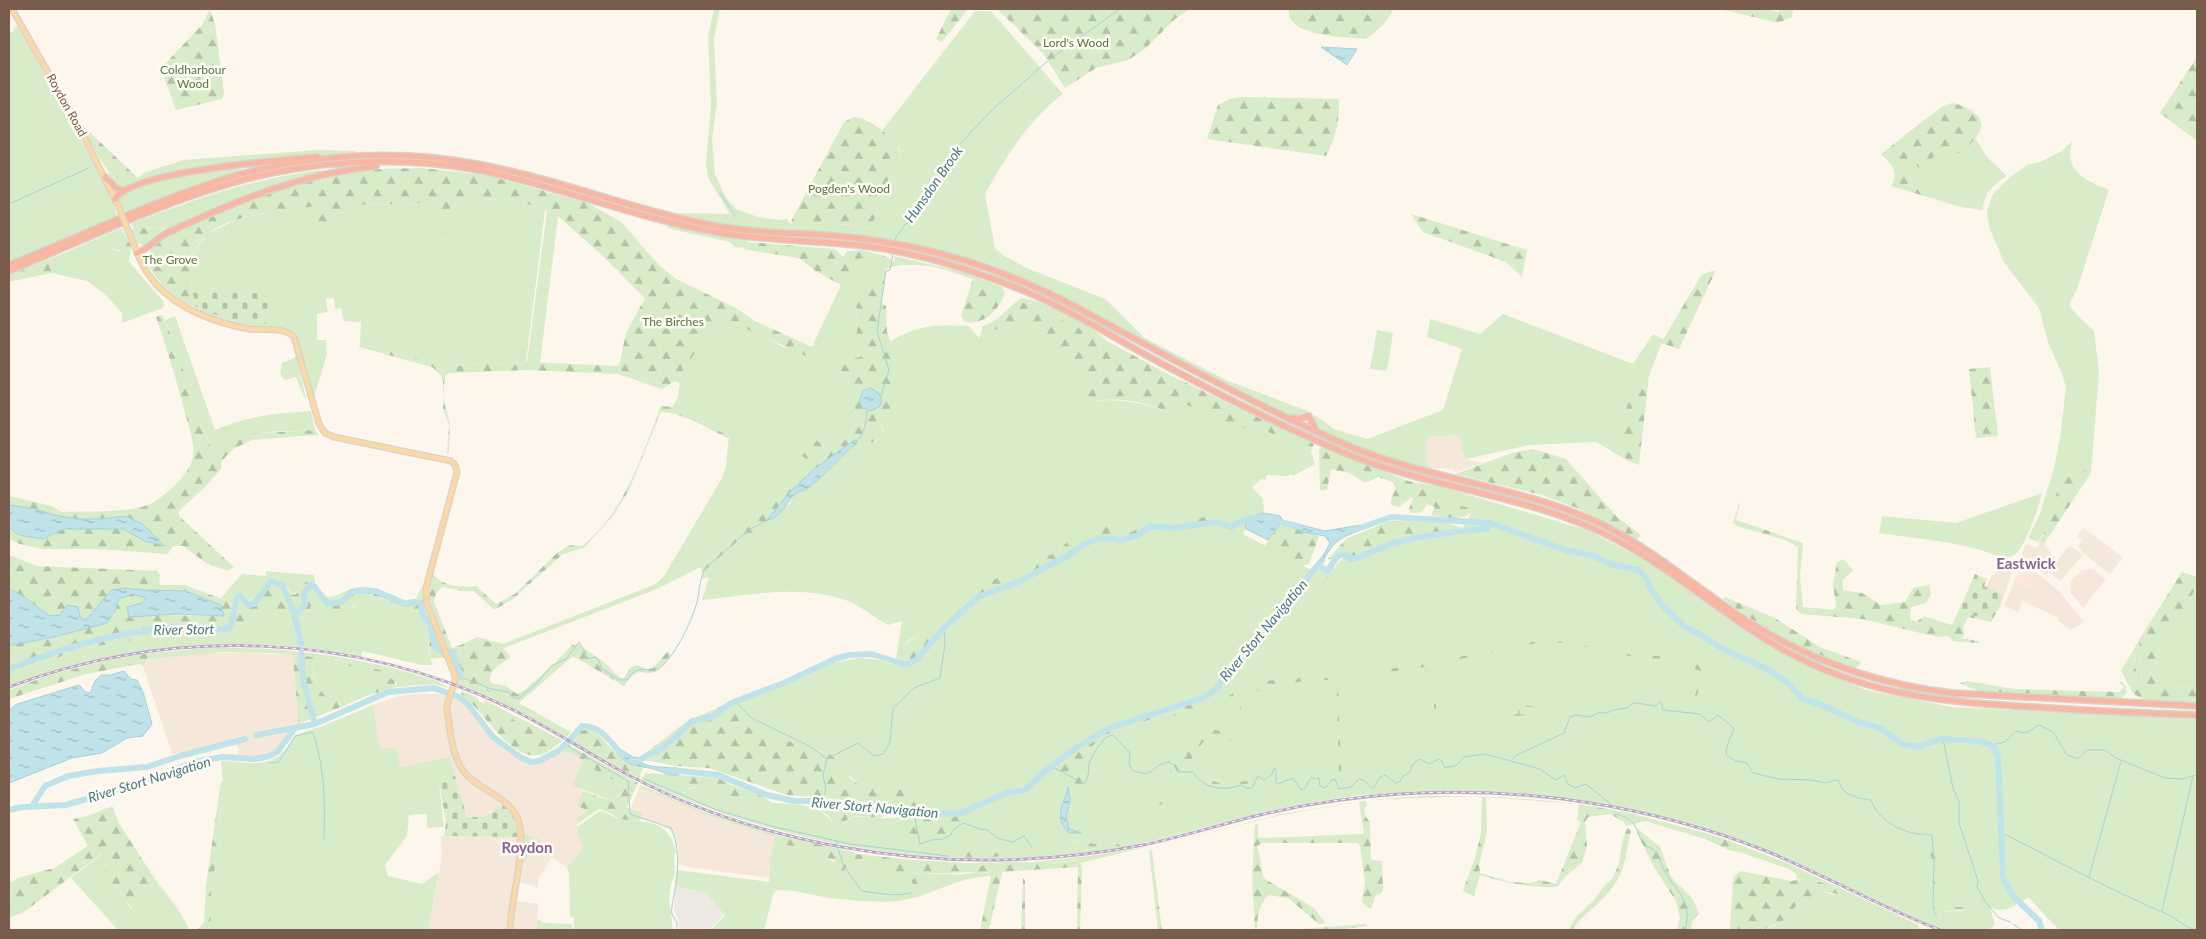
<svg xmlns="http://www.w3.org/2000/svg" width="2206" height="939" font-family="Lato,sans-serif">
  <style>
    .residential { fill: #f5e8da }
    .commercial { fill: #fde8e0 }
    .industrial { fill: #efe9e4 }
    .grass { fill: #d8ecc9; fill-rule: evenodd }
    .forest { fill: url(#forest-firs); fill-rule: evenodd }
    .wetland { fill: url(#wetland-marsh) }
    .cemetery { fill: url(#cemetery-stones) }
    .water { fill: url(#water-ripples); stroke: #a5d3da }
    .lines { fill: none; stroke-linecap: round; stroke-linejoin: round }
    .stream { stroke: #a5d3da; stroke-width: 1 }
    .river { stroke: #bfe3e8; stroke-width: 6 }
    .major-casing { stroke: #dad1cd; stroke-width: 7 }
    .highway-casing { stroke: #dad1cd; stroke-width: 8 }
    .major { stroke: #fbd9a5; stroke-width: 4.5 }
    .highway { stroke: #f7b7a3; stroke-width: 5 }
    .rail-casing { stroke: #b9a8c9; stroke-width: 3 }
    .rail { stroke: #fffaf3; stroke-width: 1; stroke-dasharray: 4; stroke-linecap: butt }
    .major-bridge-casing { stroke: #dad1cd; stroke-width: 7; stroke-linecap: butt }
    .major-bridge { stroke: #fbd9a5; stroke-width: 4.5 }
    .labels { text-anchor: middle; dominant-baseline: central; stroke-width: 5; stroke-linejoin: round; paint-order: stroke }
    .park-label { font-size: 12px; fill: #537a41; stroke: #fffaf3 }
    .street-label { font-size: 12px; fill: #7a5c4d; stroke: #fffaf3 }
    .water-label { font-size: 14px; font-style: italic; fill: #437c86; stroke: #fffaf3 }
    .quarter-label { font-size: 15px; font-weight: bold; fill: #846695; stroke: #fffaf3 }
  </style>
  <defs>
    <pattern id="forest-firs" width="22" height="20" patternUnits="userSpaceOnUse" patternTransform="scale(1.25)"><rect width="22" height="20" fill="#d8ecc9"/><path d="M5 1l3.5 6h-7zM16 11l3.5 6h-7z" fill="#b4c2a5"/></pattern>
    <pattern id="wetland-marsh" width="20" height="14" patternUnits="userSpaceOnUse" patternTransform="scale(1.25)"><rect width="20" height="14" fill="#d8ecc9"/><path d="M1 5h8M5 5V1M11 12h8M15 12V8" fill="none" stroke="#b4c2a5"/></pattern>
    <pattern id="cemetery-stones" width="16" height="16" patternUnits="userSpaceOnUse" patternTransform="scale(1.25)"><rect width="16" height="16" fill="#d8ecc9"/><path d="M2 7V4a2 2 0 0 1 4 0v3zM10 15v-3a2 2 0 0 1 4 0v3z" fill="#b4c2a5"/></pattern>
    <pattern id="water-ripples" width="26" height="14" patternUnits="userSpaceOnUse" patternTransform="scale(1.25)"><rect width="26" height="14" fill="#bfe3e8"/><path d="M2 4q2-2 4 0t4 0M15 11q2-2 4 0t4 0" fill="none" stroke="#a0bbbe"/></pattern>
  </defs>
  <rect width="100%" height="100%" fill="#fdf6ec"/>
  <!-- residential -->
  <path class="residential" d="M1457,435L1462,440L1461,448L1466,459L1483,463L1456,472L1452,469L1433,468L1426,464L1427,437Z
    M2083,528L2123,557L2110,574L2084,554L2078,546L2082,540L2077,536Z
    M2039,542L2044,544L2057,561L2070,545L2083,555L2060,581L2049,572L2046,575L2022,561L2021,555L2026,544L2036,548Z
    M2008,564L2015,565L2004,595L1986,587L1992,575Z
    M2093,569L2106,579L2083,608L2071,593L2070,582L2082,570Z
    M2034,571L2059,591L2084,622L2071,630L2057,620L2059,618L2023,601L2018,612L2004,606L2014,581L2028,589Z
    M200,653H243L293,655L298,719L296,728L278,751L270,756L240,759L236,743L172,754L143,666L148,659Z
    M418,694H445L458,699L465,705L493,739L530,764L540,763L562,752H571L583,760L572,786L583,791L582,796L587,810L581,817L577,818V833L584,847L567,868L552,857L538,880V887L514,881L511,900L538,904L536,930H428L442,858L441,836L516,837L517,828L491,811L483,817H467L450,758L400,767L380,749L373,705L399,696Z
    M640,786L704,814L775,837L770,858V878L687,867L679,864L677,861L678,847L671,831L664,826L641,818L643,813L631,808Z"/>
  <!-- commercial -->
  <path class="commercial" d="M2027,570L2034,571L2028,589L2014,581L2018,572Z"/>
  <!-- industrial -->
  <path class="industrial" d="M675,886L706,893L724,914L709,930H679L678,918L674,911Z"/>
  <!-- grass -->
  <path class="grass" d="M714,9H720L714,38L717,103L712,139L715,174L726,198L736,209L758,217L779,220L787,219L791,225C818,222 844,223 871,229L893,167L901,155L899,148L881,132L975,11H991L1063,94C1029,120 1006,156 985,194L995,248L1004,256L1029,269L1105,299L1145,338L1226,380L1308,411L1305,415L1295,417L1253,399L1058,294L983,262L917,245L870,237L748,228L680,217L681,213L730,214L708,178L706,162L711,108L708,36Z
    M19,26L69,116L112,199L117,217L9,263V32H13L14,28Z
    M1975,138L1987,157L2007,176C1993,185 1984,192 1983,210L1961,207L1934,199L1932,192L1913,187L1906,164L1908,157L1919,168L1930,162L1938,149L1964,152Z
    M2072,141C2064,171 2084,180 2109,190L2077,289L2069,305L2077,315L2094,331L2099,372L2091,473L2087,470L2061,477L2048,525L2038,542L2028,538L2039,516L2054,468L2060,438L2066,387L2062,374L2048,342L2039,308L2004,262L1989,227L1987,210L1993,194L2009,178L2027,165L2040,162L2062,151Z
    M317,150L355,151V154L313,155L189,169L124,189C113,186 111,179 107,170L116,179L138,178L144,173L183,160Z
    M240,167L241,173L178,192L124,216L117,199C143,178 207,171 240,167Z
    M322,170L321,172L258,190L169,229L134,228L131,224C193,199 254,178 322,170Z
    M509,198L545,210L526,362L451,366L440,359L431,362L360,344L361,322L344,321L341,308L335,309L334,298L326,299L328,312L317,314V340H326L327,354L314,397L297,339L290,331L281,328L238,326L192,309L198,308L192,292L190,257L207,234L237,219L280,210L320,206L435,203L440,226L442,227L448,210L462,201L473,202Z
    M547,211L558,216L540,363L527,362Z
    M668,226L747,240L748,250L742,247L736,248L730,242L675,230L667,228Z
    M122,228L124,232L117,235L110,248L121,252L164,302L163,308L122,323V313L106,295L87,281L51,273L52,258Z
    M885,256L895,262L894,256L963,272L1002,287L1005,293C971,278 923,255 885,269C875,273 864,287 856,295L857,334L861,357L831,361L842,381L847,382C851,388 854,411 859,421L853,427L851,435L833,450L814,439L817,465L795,487L791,489L781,488L725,547L701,567L657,589L504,648L478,639L452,649L477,637L503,644L656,584L664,576L722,478L726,466L729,436L672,407L677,400L680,384L675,381L721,314L783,347L809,350L812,347L841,285L852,276L860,257L875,265Z
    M1022,298C1042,300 1095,327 1107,341L1018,300Z
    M1503,314L1633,364L1653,334L1663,339L1649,376L1635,387L1623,454L1630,462L1596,442L1529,445L1466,459L1461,448L1462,440L1457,435L1427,437L1426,464L1433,468L1430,470L1386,458L1329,434L1314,425L1313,420L1315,415L1334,429L1367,439L1443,410L1462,349L1427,337L1430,319L1480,334Z
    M175,316L215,430C247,416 277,413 311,411L315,430C277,432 246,429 213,450L191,406L185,375L174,342L165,320Z
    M1030,324L1060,355L1088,373V397L1092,402C1112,397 1148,403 1167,412L1173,400L1259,428L1311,451L1315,464L1293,476L1292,474L1288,476L1267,475L1265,480L1261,479L1252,487L1263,499L1264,513C1243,517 1251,520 1243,534L1324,577L1336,569V565L1345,557L1369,555L1392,543L1432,534L1453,533L1461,530L1474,509L1430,499L1442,487L1587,530L1649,562L1741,628L1803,664L1866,690L1952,707L2197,719V930H2059L2029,898C2013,904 2010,914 1990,908L1995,924L1989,930C1974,930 1955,933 1940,929C1888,913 1838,881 1787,859C1714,828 1637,807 1557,798C1502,791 1445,789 1389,794C1380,794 1370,794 1362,795C1331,799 1297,805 1266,812C1212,824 1163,841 1111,849C953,873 790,850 641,780L645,773L678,775V781L685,789L702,787L708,788L716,801L734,796L768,808L772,803C800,805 821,802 836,828L841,827C849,813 863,817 877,818C889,819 905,817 917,814L921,809L919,795L911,791L858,784L851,777L835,773L834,768L822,751L815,753L749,723L740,712V701L800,679L833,663L859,658L880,660L895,665L902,621L888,625C875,618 861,606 848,601C800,584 751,595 702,600L709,577L702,579V573L747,533L780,517L800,503L863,445L882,439L884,432L880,422L894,404L891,384L894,372L895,353L891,341C921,324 935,325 969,326L979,338L992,330ZM1065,545L1069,552L977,595L909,662L898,660L901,659V652L909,640L926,631L971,593L1059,551ZM1080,840C1086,840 1090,844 1096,844C1104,845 1111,844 1120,845L1092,850L1070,848L1074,842ZM1931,853L1942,903L1945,907H1975L1962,911L1940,912L1942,926L1934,903Z
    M1377,330L1393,333L1387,371L1370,369Z
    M296,354L306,399L303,395L296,377L285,380L280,374L282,363L294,358Z
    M618,371L667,386L662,389L618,374Z
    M2042,493C2039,506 2025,549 2014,555C2004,561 1991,553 1981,550C1950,541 1911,538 1879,533L1882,516L1956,523Z
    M266,571L314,575L316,588L314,585L302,584L299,590L292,595L288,588L240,602L233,603L221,598L242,574L266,576Z
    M2196,587L2197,688L2172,687L2162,682L2157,670L2159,648Z
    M376,596L398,606L419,612C435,632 423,648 433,665H421L363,651L361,655L363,657C244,632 123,644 9,685V667L22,668L60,657L75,646L79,649L153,637C171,626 189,639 206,629C228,631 242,632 256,612L265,611L295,621L304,616L312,604L329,608L354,607L359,602Z
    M2139,640L2142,684L2138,685L2133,651Z
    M207,648C285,646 363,657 437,681C443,683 445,686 450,688L434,684L396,687L397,683L390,678C378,681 372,684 363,691L366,696L339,708L340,702L335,697L325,696C317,685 313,675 312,661L333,663L383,673L384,671L334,659L271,653L222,652L148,659L151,653Z
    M458,682L482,687L496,696L519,703L571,732L566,738L518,711L457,684Z
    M484,700L535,726L516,721L487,706L483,702Z
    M373,705L380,749L396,748L400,767L450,757L455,776L439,782L444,827L427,828V814L409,815L407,836L385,865L388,876L422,884L439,872L428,930H206L210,924V899L219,838L218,829L223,784L221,761C256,762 275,772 295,735L320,727Z
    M583,760C595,773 615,775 623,791C616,804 605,798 595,794C588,791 579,789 572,786Z
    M640,785L702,811L780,836L781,844C804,848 827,852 843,871L851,863L867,860C878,875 945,875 965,874C974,873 983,869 991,876C958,876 930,897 898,901C881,903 846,900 829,898C812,895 797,890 780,890L776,891L773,895L764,930H711L725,915L706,893L675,886L677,870L769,882L770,858L775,837L704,814L640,787Z
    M1421,796C1474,795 1526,798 1579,804L1471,796L1369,800Z
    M1366,800L1272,817L1152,847L1277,815Z
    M600,811C609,812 615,819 620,819C649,823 667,819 676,851L674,856L675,874L671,884L669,900L673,930H574V918L570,916L569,874L567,868L583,847L577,833V827Z
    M1630,813L1709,834L1704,836L1705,839L1645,821L1626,826L1624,822Z
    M522,832L543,841L528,856L522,865Z
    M1730,841L1787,863L1919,925V930H1763L1774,926L1796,905L1801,904L1809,905L1819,891L1835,895L1836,888L1820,881L1797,879L1796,874L1789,869L1740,852V848Z
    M1150,846L1080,863L1078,860L1033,864V862L1090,856Z
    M102,854L107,863L105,874L116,896L124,899L131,909L148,897L155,879L178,909L190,930H118L71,878Z
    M914,860L967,863L1020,862C1005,871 932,865 914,860Z
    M537,919L544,923L571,924L573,930H536Z"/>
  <!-- forest -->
  <path class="forest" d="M210,9L215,24L224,93L222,99L176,110L161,68L202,25Z
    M951,9H968L942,42L936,39Z
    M997,9H1190L1175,19L1146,48L1128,60L1096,68L1065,88L1043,53Z
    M1289,9H1393C1389,22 1376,31 1366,39C1347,37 1284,37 1289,9Z
    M1720,9H1765L1779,12L1780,9H1793L1792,17L1778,23Z
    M2197,57V141L2160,113Z
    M1242,97L1339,99C1340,121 1336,136 1326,156L1207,139L1218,105L1229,99Z
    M1952,103C1967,106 1991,117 1977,136C1972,142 1968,146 1964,152L1949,155L1938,150L1930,162L1919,168L1908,158L1906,164L1913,187L1932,192L1934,199L1891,186C1900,171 1891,164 1881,154L1940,108Z
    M854,117C871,119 896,138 901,155L893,167L871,229C845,223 819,222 791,226L792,219L844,122Z
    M81,124L138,178C134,179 130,182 126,182C108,182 89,138 81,124Z
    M422,168L486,175L588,203L621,222L659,265L676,279L736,308L755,321L812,347L806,356L740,326L722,315L675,381L667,386L619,371L618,374L527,370L449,373L445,376L443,397L450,424L449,453H447L449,425L443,409V382L441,375L432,367L359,347L360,344L431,362L437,359L436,277L440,226L435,203L351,205L328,227L316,225L319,206C289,209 229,214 207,235C200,241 195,250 190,257L192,292L198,308C174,300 160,285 147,263L151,249L166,237C220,214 272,186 330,174C360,168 392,169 422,168ZM509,198L540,208L560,218L604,257L645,298L626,333L619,366L527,362L451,366L440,359C435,321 437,245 448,210L462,201L473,202Z
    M1411,214L1527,250L1522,277L1506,262L1423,232Z
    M134,228L164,229L144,245L136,243L130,230Z
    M124,232L131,247L129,261L119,250L110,248L117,235Z
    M747,242L835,249L843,257L847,251L862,250L885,256L875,265L860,258L852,276L841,285L814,270L799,258L748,250Z
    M52,258L51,273L9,282V275Z
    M883,269L886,270L881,303L886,306L887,332L895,353L894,372L891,384L894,401V404L880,422L883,432L882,439L863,445L800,503L761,532L747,533L702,573L701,567L725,547L781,488L791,489L795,487L816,465L802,456L814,439L833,450L851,435L853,427L859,421C854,411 851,388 847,382C838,381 832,375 827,369V365L831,361L861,357L857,334L856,294L879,271ZM863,391L881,396L867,411ZM854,440L856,444L829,470L809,487L794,495L790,504L768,518L813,470Z
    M1716,270L1679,349L1661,343L1702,274Z
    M973,279L1005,293C998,311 985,325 965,322L961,316Z
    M1018,300L1107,341L1170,375L1314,444L1311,451L1259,428C1234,434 1198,406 1173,400L1167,412C1146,402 1114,396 1092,402L1088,397L1087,373L1060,355L1030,324L992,330L979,339L983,326L996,320Z
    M162,315L174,342L185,375L191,406L212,449L227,441L246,434L315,430L319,436L314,435L252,440L235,448L226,456L221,463V469L206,486L179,511V516L234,567L228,571L206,563L183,546H173L168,554L97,549H42L20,544L9,539V528L19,535L43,539L63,529H123L145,541L164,545L143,524L125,516L102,519H77L54,515L36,509L9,505V496L52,506L62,512C84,511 132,513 150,504C165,497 190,474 193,457C195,445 190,432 187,420C178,385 168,351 156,317Z
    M1990,367L1998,436L1976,438L1969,369Z
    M1649,376L1640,456L1639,465C1633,463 1627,461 1623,454C1617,441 1627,401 1634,389C1637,384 1644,380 1649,376Z
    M661,406L672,407L729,436L728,438C707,429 685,413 661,412L629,490L613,516L584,548L563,554L513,599L494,610L474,591H463L442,587L436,594L434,601L452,648L478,639L501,646L511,657C502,664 486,671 491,683L506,686L517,694C526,692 566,653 572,645L578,644L605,663L620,678H624L630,668L637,665L647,669L653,668L668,651L671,654C666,661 660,672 651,673C645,674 641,670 635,674C631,677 627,682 624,686L573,656L519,703L496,696L482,687L458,682C458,671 453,663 449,653C437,625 424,603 433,572C438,586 462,588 476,586L496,604L515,594L557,553L570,545L582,546C625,512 642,455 661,406Z
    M1322,447L1408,481L1442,487L1431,499L1475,509C1463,523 1447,517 1431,515L1435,507L1427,504L1422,512L1411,513L1409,509L1413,498L1412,497L1399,507L1391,505V499L1396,488L1392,482L1378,477L1368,482H1364L1349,473L1331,469L1327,490H1320L1319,450Z
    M1533,449L1566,459L1617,517L1641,535L1637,539L1577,508L1542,495L1455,474L1512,453Z
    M2087,470L2091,473L2044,544L2039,542L2048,525L2061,477Z
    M1740,501L1736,520L1803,543L1800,577L1803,607L1833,610L1836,606L1833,584L1837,562L1843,559L1853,570L1843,580V590L1862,593L1881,605L1905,602L1913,588L1929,585L1931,594L1926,603L1911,607L1910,619L1916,622L1924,616L1952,625L1958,612L1967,608L1971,614L1992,620V622L1968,617L1963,627L1964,636L1959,638L1980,641L1978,643L1953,641L1948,636L1937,637L1862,619L1801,614L1796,609L1798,547L1785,540L1737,526L1733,523Z
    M1205,517L1224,518L1220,527L1214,524L1190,529L1150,528L1139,536L1123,542L1101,538L1084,545L1068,558L1045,567L1024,581L982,597L930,641C922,649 916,667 903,665C893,645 918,637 931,627C944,616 955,604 969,594C992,578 1033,563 1059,551L1065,544L1101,525L1132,532L1146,523L1177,524Z
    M1389,521L1441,522L1462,527L1453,533L1432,534L1392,543L1369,555L1353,560L1345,557L1333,560L1328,559L1346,539Z
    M1282,524L1319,536L1309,564L1300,566L1265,547L1268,540Z
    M9,555L37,566L157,571L160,575L159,583L162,585H185L233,603L255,598L256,584L267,579L282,582L292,595L296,594L302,584L306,582L313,585L324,597C337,598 346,589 358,587C378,585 393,597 412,602L415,601L422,586L426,609L447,657L430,659L427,624L419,612L398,606L376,596C363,602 351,609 336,609C328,609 320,605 312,604L308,614L295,621L265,611L256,612C242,632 228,631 206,629C189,639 171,626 153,637L79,649L74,646L60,657L22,668L9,667V646L58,636L107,623L115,611L119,599L133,594L147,597L142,603L127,607L154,615L224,616L221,605L125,588L111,590L86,621L80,617L49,616L22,595L9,589Z
    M1334,563L1336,569L1328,578L1320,575L1314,579L1241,669C1234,671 1232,679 1228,685C1222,692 1215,696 1207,700C1210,698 1214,696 1217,694C1225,687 1230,677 1236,669C1263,636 1290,602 1318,569L1327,571Z
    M2182,572L2197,577V587L2159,648L2157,670L2162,682L2172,687L2197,688V702L2152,701L2140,698L2133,693L2121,670L2133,651L2138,684L2142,683L2139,640Z
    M1725,597L1775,618L1820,647L1861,662L1859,666L1853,668C1806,651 1763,629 1723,599Z
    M1540,640L1566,642L1638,656H1675L1681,661L1701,665L1707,647L1710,649L1692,714L1690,713L1702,671L1680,665L1668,658L1646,659L1564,643L1541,642L1427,666L1448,760L1446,761L1425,667L1338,679L1341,775H1339L1336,679L1317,681L1315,678L1280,686L1278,684L1261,692L1254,689L1245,691L1237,698L1249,726L1248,733L1229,696C1250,681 1269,680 1294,679C1302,678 1309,675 1317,674L1319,679C1393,669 1467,657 1540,640Z
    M151,653L143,666L139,664L86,674L9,699V690C54,672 102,660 151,653Z
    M293,655L334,659L384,671L383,673L333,663L312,661C312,675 317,685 325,696L335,697L340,702L339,708L303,722L296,728L298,719Z
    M390,678L394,680L396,687L366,696L363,692L369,683Z
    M1967,681L2014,689L2119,692L2124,687L2119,681L2125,685L2127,692L2122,698L2108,699C2070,698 1991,701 1960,683Z
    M462,691L478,698L479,701L516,721L535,726L563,741C556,745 551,751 543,754C512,765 482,708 461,694Z
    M737,697L740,701V712L749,723L815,753C825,750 829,752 836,760L834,768L835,773L846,775L858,784L911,791L920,795L921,809L908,810L826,798L787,795L709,768L675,766L652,761H645L642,756L687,721L720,707Z
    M1200,701L1195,711L1187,716C1168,712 1122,726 1105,736C1097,740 1091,748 1085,754L1086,780L1082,784L1066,783L1052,771L1060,768L1065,761L1108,732Z
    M590,728C607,738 622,770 643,767L639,779L573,742L581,731Z
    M1215,730L1241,735L1243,740L1263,755L1273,767L1268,773V778L1264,780L1258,777L1255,778L1252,788H1246L1242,785L1223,789L1221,792L1225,803L1218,792L1196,776L1200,775C1215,781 1223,788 1239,783C1250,779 1248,783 1258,775L1264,776L1268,773L1267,766C1250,760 1242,741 1223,738L1217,741H1204L1200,746L1199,753L1192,756L1191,771L1178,772L1173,764L1164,763L1163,761L1193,736Z
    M569,745L638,783L627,807L643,813L640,821L618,819L611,813L599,809L577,824V818L585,813L586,810L577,805L583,791C595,794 615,808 623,791C617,778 603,776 592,768C580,760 578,752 562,752Z
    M1169,766L1176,779L1175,783L1167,790L1166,801L1160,805L1147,808L1145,817L1141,818L1137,810L1140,805L1168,786L1169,780L1165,768Z
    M678,775L718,778L731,785L760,794L772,803L768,808L734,796L716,801L708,788L693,787L683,790L678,781Z
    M221,781L223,784L218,829L219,838L210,901L211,924L206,930H198L204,922L206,885Z
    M1482,797H1486L1487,832L1479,865L1480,873L1511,882L1531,883L1540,880L1556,884L1581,822L1577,820L1579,804L1630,813L1624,822L1610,814L1588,817L1585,822L1587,846L1582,863L1566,876L1557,887C1529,888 1506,883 1480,875L1474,896L1466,893L1463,890L1475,858L1481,833Z
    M1366,801L1367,805L1364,810L1366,817L1370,822L1371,860L1382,861L1383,890L1381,893L1376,895L1371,909L1365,906L1362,901L1365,882L1360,846L1358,843H1262L1257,846C1262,858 1259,869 1265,879L1314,908L1325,922L1324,924H1319L1288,898L1269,895C1259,903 1257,918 1257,930H1255L1252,879L1255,825L1258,824V837L1264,838L1364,834L1359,802Z
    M112,806L120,825L155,879L148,897L134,911L124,899L116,896L109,888L105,874L107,863L101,854L24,912L9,918V883L21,877L54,868L88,846L73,819L88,816Z
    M813,806L879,814L884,817C868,821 852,808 841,827L836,828L829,816Z
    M917,815L966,817C961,827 953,827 947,835L939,836L936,834L934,824L928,823L919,836C911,836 908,836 903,829L906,816Z
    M1627,828L1631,831C1627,846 1626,863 1619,877C1609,898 1586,911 1572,930H1568L1577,916L1594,900L1604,886L1613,878L1619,863L1622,842Z
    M1637,828L1660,847L1671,877L1692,898L1699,913L1692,922L1691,928L1700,930H1677L1680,918L1676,901L1655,869L1637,833Z
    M1709,834L1730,841L1740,848V852L1731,851L1705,839L1704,836Z
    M780,836L854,852L855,854L972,866L1009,865L1020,862L1052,863L1079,860L1082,867L1080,930H1077L1078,867L1002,872L989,930H980L991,876L987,872C961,871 884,881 867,860L851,863L843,871L837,870L834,860L802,848L781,844Z
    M1080,840C1086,840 1090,844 1096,844C1106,845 1111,840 1121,846L1092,850L1069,848V845Z
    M1933,849L1938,851L1942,903L1945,907H1975V909L1940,912L1942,927L1937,925L1934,903L1931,853Z
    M1149,850H1152L1162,930H1158Z
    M947,851L999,853L1000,856C984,859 961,858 945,854Z
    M1740,871L1791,881C1806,877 1823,881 1836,888L1838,894L1819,891L1809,905L1801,904L1796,905L1788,918L1763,930H1730L1733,879L1736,874Z
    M918,875H923L921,894L913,895L912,880Z
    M1023,878L1025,881V930H1021Z
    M1366,924L1367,926L1338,930H1290Z"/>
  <!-- wetland -->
  <path class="wetland" d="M1548,703L1551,704L1547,709L1513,723L1510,717L1517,712L1519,707L1523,704L1535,707Z"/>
  <!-- cemetery -->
  <path class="cemetery" d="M192,292L267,293L271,324L230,320L198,308Z
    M1975,574L1987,579L1984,586L2004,595L2000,606L1992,620L1958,612Z
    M455,776L467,817H483L503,805C515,813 517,823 517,837L444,836L446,823L439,781Z"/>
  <!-- water -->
  <path class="water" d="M1321,47L1357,49L1347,65Z
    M870,388L879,393L882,401L879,407L870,411L862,407L859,401L863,391Z
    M854,440L857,441L856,444C839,458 826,474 808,488C804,491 798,491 794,495C787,503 779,519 767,520L790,492L813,470Z
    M9,505L36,509L54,515L77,519H102L125,516L143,524L165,546L145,541L123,529H63L43,539L19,535L9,528Z
    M1264,513L1280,516L1283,521L1268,540L1246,529L1245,525L1250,517Z
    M1290,522L1325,531L1360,525L1361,530C1341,537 1334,541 1324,559L1322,558L1330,543L1325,536L1302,532L1289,526Z
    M125,588L144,590L186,591L221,605L224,616L177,614L129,617L127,607L142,603L146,598L133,594L119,599L115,611L107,623L58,636L9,646V589L22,595L49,616L60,615L67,605L78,607L80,617L86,620L111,590Z
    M124,671L131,679L137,680L143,692L152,724L143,736L127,738L102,753L72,758L9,783V710L17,704L79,685L86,692L90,693L95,681L101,675H110Z
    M620,749L633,757L640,758L642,763C654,768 664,767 677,768L679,775C667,776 667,773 657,770C638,764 630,770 616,752Z
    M1068,787L1070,801L1066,817L1069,829L1081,833H1069C1053,815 1063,808 1068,787Z"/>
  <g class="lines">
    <!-- stream -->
    <path class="stream" d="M720,193L736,217
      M9,204L89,168
      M895,242L896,237L942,176L954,150L992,110L1050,59L1120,9
      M881,396L889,370L877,331L886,271L890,270L893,253
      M857,441C865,432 866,422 867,411
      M461,677L491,689L509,692L512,697L518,699L538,682L551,666L566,659L579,642L585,652V657L587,659L595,657L599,660L601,668L619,680H627C634,666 644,670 657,670C674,659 692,621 697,602C700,591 699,577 706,568L749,530L767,520
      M735,701L750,717L809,746L827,759L823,775L826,789L823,798
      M1943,739L1953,788L1959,802V823L1978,881L1977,887L1986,903L1999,918L2010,922
      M565,745L628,781L630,814L671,828C683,855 676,884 671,912L677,923V930
      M1992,745L2005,742L2016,731L2026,733L2039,725L2053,732L2067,755L2078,759L2087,750H2105L2116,758L2165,778L2181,779L2197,775
      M827,759L858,743L874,756L883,754L890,742L893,708L914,688L940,678L945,644L944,628
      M1512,760L1515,756L1564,733L1570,717L1576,715L1589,717L1600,712L1607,713L1613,710L1627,708L1632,704L1637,703L1655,706L1661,701L1663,710L1700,714L1709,722L1718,715L1734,728L1727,746L1726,755L1736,761L1747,763L1753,773L1779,779L1811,780L1826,783L1835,780L1839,781C1842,796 1858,798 1871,800C1877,817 1895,829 1913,833C1920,835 1926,833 1932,836L1934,858L1933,909L1936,915
      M269,763L279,762L295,736L313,732C325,772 325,798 324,839
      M1044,772L1055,768L1084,784C1089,777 1088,773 1089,765C1091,755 1100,745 1106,737L1113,735L1130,753L1129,764L1133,771L1147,774L1161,764L1168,762L1173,764L1178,772H1193C1202,788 1224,792 1240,785L1246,788H1252L1258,776L1264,780L1272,774L1274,768L1276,769V782L1278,784L1293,778L1301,790L1305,788L1311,778H1319L1320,786L1325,788L1332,780L1335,779L1339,789L1351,787L1359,779L1364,780L1370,787L1374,788L1379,778L1385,775L1396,783L1401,781L1402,777L1409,773L1413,764L1420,759L1429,764L1439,759L1442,761L1445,768L1457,765L1464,757L1485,754L1540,769L1556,780L1564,775L1568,784L1575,788L1586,784L1612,805
      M645,779L717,810L775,827L850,844L948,856
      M1613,811C1617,816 1622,815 1627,818C1637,823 1638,835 1643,844C1647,848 1650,847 1653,849C1658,852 1662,865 1664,870C1677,893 1693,900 1685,930
      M914,813L920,844L931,840L943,839L951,835L953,830L963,823L983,830L986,829L997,838L1013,842L1024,836L1032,847
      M2000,832C2056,860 2110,890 2167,914C2178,919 2185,928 2197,930
      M836,842L844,867L862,891C879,893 893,897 911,893
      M2089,877L2121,761
      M2162,911L2193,776
      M2013,924L2022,930"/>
    <!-- river -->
    <path class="river" d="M1275,521L1297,526
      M1354,530L1391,517L1490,523L1565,550L1594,556L1610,564L1638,570L1645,576L1652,591L1661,604L1685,627L1703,636L1721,648L1767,669L1789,684L1803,699L1820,704L1858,722L1880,728L1902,744L1916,747L1941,739L1979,741L1992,745L1998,756L2003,878L2014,897L2039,921L2042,930
      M1318,565L1327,571L1338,556L1344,554L1351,559C1367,556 1380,547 1395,543C1425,535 1456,531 1487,529L1490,523
      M294,612L301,644
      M301,653L303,679L315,724
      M9,669C57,650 105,635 157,629C173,627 191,626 207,628C215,628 221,631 229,628C236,618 232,606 239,596L249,605L254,604L271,581L282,585L294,612H298L305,605L304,593L310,585L314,586L328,604L342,602L352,592L357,591H376L404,604L414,602L421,603L422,614L429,623L435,647L443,652H453L461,677
      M256,735L315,724L388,692L434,688L459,697L467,703L493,737L520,757L531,762L539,761L558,751L568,742L582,726C601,725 611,743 623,756
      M635,763L649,754L658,751L676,737L692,721L712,717L731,703L784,683L835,659L849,655L871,654L907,665L916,660L946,626L978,597L1023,580L1045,567L1068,556L1084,544L1101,538L1122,540L1139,535L1149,526L1173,528L1217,522L1231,527L1244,520L1256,518
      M671,770L718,775L767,795L794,801H823L884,811L959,814L1006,793L1025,790L1044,772L1076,748L1109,728L1203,698L1216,689L1322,560
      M32,806L45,786L68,776L98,771L147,767L180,756L245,739
      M9,810L22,807L66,805L151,780L193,762L223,757L255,759L270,756L278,751L295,728"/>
    <!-- major casing -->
    <g class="major-casing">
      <path id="major" d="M12,9L82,132L116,202
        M130,235C135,248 140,262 148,274C170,306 213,323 250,329C265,331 282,326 294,337L319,424L325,433L334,437L451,461L455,465L457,472L426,588L427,604L455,676C456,687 447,696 447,708C450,728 451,758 465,773C479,790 507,796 517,817C529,844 510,899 510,930"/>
    </g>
    <!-- highway casing -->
    <g class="highway-casing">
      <path id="highway" d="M105,177L116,188L124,191
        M115,199C131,171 283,160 317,157
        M137,253C149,249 157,237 169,232C238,200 300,174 376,166
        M9,265C83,236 155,200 231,177C303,156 384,150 458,161C548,174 632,211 721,227C755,233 789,233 824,235C891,240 954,253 1016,279C1061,297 1103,322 1146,345C1213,381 1281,417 1351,447C1429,479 1513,486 1590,519C1645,543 1689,582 1738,615C1803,658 1874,684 1951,693L2197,706
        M9,271C80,242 151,207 225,185C306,160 396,155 479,170C559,186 635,218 716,232C765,241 816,240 866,246C924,254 980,272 1034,295C1076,313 1116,339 1157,361C1218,394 1281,426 1345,453C1424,486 1511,493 1590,527C1666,559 1724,620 1797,657C1876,697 1948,702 2034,707C2089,711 2143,713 2197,715
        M1293,418L1298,419L1309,416L1316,431"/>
    </g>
    <!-- major -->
    <use href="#major" class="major"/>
    <!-- highway -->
    <use href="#highway" class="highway"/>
    <!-- rail casing -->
    <g class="rail-casing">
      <path id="rail" d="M9,687C172,626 352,632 509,708C551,728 590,755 632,777C697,811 769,834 842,847C941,865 1044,864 1143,845C1182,837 1221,824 1260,815C1306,804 1353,797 1400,794C1523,786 1650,805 1766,851C1825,875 1880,907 1940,930"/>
    </g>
    <!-- rail -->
    <use href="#rail" class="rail"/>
    <!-- major-bridge casing -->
    <g class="major-bridge-casing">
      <path id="major-bridge" d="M117,203L130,235"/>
    </g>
    <!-- major-bridge -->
    <use href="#major-bridge" class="major-bridge"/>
  </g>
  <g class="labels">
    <!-- park labels -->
    <g class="park-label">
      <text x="1076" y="42">Lord's Wood</text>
      <text x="193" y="69">Coldharbour<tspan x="193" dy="14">Wood</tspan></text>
      <text x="849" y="188">Pogden's Wood</text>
      <text x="170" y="259">The Grove</text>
      <text x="673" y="321">The Birches</text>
    </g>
    <!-- street labels -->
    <g class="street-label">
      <text transform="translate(67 105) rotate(61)">Roydon Road</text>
    </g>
    <!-- water labels -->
    <g class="water-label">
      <text transform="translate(933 184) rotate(-55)">Hunsdon Brook</text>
      <text transform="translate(184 629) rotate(-1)">River Stort</text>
      <text transform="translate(1263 630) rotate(-50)">River Stort Navigation</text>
      <text transform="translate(149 779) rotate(-17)">River Stort Navigation</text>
      <text transform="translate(875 807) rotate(5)">River Stort Navigation</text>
    </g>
    <!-- quarter labels -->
    <g class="quarter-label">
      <text x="2026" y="563">Eastwick</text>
      <text x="527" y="847">Roydon</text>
    </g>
  </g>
  <!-- border -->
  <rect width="2206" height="939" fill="none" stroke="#7a5c4d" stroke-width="20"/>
</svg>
